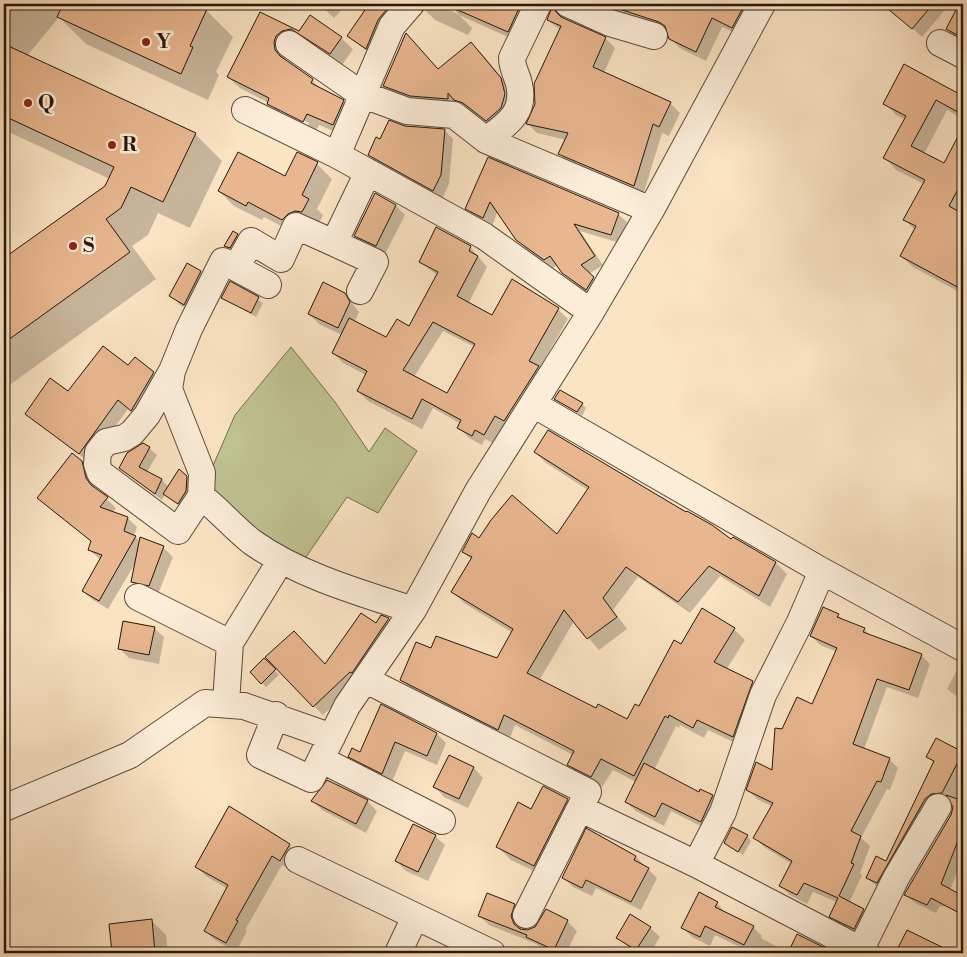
<svg xmlns="http://www.w3.org/2000/svg" width="967" height="957" font-family="'Libre Bodoni',serif">
  <style>
    .green { fill: #c0c493; stroke: #726e4f }
    .shadow { fill: #0003; fill-rule: evenodd }
    .building { fill: #e8b68f; stroke: #24170b; fill-rule: evenodd }
    .lines { fill: none; stroke-linecap: round; stroke-linejoin: round }
    .minor-casing { stroke: #5a4a39; stroke-width: 28 }
    .minor { stroke: #fcedd9; stroke-width: 26 }
    .poi-dot { fill: #8f2418; stroke: #fcedd9; stroke-width: 2 }
    .labels { text-anchor: middle; dominant-baseline: central; stroke-width: 5; stroke-linejoin: round; paint-order: stroke }
    .poi-label { font-size: 20px; font-weight: bold; fill: #24170b; stroke: #fcedd9; text-anchor: start }
  </style>
  <rect width="100%" height="100%" fill="#fbe4c4"/>
  <filter id="stains"><feTurbulence type="fractalNoise" baseFrequency=".004" numOctaves="4"/><feColorMatrix values="0 0 0 0 .2 0 0 0 0 .09 0 0 0 0 .02 0 0 0 .5 -.17"/></filter>
  <radialGradient id="worn" r=".72"><stop offset=".6" stop-color="#630" stop-opacity="0"/><stop offset="1" stop-color="#630" stop-opacity=".3"/></radialGradient>
  <!-- green -->
  <path class="green" d="M291,347L335,402L369,452L385,428L417,451L378,513L347,497L304,560L268,542L205,484L235,415Z"/>
  <!-- shadow -->
  <path class="shadow" d="M4,4H192L206,10L233,37L216,72L219,75L208,100L86,44L59,17L27,56L195,134L222,161L190,228L158,213L148,235L132,246L156,279L4,389V260L106,187L110,179L4,130Z
    M319,4H347L334,18Z
    M371,4H380L395,20L376,58L348,36Z
    M426,4H440L459,15L472,28L468,35L435,20L425,10Z
    M450,4H537L517,41L459,15Z
    M554,4H566L564,7V20L605,38L615,48L604,73L670,103L680,113L669,136L662,133L643,195L569,164L560,154L566,140L537,133L528,124L560,30L548,20Z
    M594,4H761L742,36L722,27L706,61L680,48L670,38L668,30L626,18Z
    M897,4H950L922,37L892,10Z
    M960,4H963V45L948,29Z
    M261,13L299,33L310,16L341,38L353,49L342,65L285,54L286,62L312,80L323,91L343,101L355,113L345,136L319,125L315,133L280,115L269,103L240,88L228,77ZM280,109L309,123L308,126L280,112Z
    M406,35L439,70L471,43L484,56L513,91L500,133L477,115L397,98L384,86Z
    M905,66L963,97V119L947,110L924,154L944,164L963,129V294L913,267L901,256L915,230L905,220L924,184L896,170L885,158L906,120L896,115L885,103Z
    M405,127L444,130L453,139L449,184L442,199L378,164L369,155L381,141Z
    M297,154L317,164L332,179L317,209L323,215L317,227L298,235L264,217L262,220L234,206L219,191L285,178Z
    M488,159L618,214L627,222L620,243L580,231L603,265L589,274L602,287L595,298L572,281L558,265L553,268L526,249L517,239L498,211L492,226L476,217L467,208Z
    M375,195L396,206L405,215L385,254L365,245L356,236Z
    M237,235L241,239L235,252L230,250L225,246Z
    M470,247L487,267L468,304L492,317L558,309L568,319L495,444L485,439L482,445L469,438L459,428L461,424L433,408L422,429L368,401L358,391L366,375L343,363L333,353L342,335L319,324L309,314L345,294L359,312L354,323L387,339L409,328L437,275L420,262ZM443,331L475,347L448,394L414,377Z
    M201,272L210,281L194,313L180,305L171,295Z
    M230,283L263,303L256,317L223,298Z
    M129,367L153,373L163,382L141,419L128,409L89,462L26,414Z
    M556,399L582,404L586,408L582,416Z
    M149,448L157,455L147,472L162,480L169,487L186,476L196,486L188,512L165,495L162,500L120,468Z
    M535,452L731,541L733,538L776,563L787,574L770,607L720,576L690,613L638,577L613,610L627,629L599,650L574,621L539,681L597,710L628,721L681,645L734,629L745,640L726,670L752,682L764,693L744,747L708,730L704,738L680,725L679,728L676,726L654,770L700,794L712,796L722,806L710,831L671,811L664,826L636,811L626,802L636,782L613,770L602,787L580,776L569,764L573,755L515,725L509,740L413,691L402,680L432,650L497,660L513,633L464,603L453,592L472,560L463,552L480,539L557,536L588,490L546,463Z
    M81,462L91,472L95,488L116,508L112,513L128,518L137,527L134,536L140,541L163,547L173,557L158,594L142,591L132,581L136,562L108,609L93,600L83,591L101,560L89,550L92,542L39,498Z
    M838,615L845,621L864,629L872,637L921,655L930,664L918,698L887,687L864,749L889,759L898,768L890,790L887,789L861,838L870,846L860,873L862,875L849,903L863,910L873,919L863,938L840,925L831,916L837,902L813,892L807,904L790,895L781,886L792,864L764,847L755,838L773,807L757,799L748,790L773,772L783,730L813,705L837,652L820,645L811,636Z
    M381,617L389,619L398,629L360,680L323,715L314,706L325,665L376,625Z
    M154,628L164,637L159,664L129,658L119,648Z
    M264,659L279,675L266,687L251,672Z
    M959,666L963,668V701L947,689Z
    M381,706L437,734L446,743L437,765L405,751L392,782L359,766L350,756L361,753Z
    M937,739L963,753V858L943,907L940,906L936,913L915,903L906,895L954,808L953,802L948,800L886,891L876,886L867,877L887,863L934,763L928,757Z
    M449,757L474,768L483,778L468,808L444,797L435,787Z
    M328,781L367,801L377,811L366,833L322,810L313,801Z
    M567,800L580,813L548,878L511,860L498,847L532,810Z
    M435,836L445,845L428,881L406,871L396,861Z
    M747,836L751,841L743,855L725,843Z
    M289,845L299,854L290,869L282,865L245,930L247,931L236,952L215,940L205,931L228,889L206,876L197,867Z
    M636,857L657,878L641,910L596,888L592,896L573,887L563,877Z
    M717,903L726,914L753,927L762,936L761,938L789,953L798,935L828,953H821L822,951L819,953H752L715,935L710,946L692,937L683,928Z
    M514,905L524,915L521,930L527,931L567,921L577,931L566,953H552L534,943L489,925L479,915Z
    M151,920L166,935L168,953H113L110,925Z
    M650,928L660,937L650,953H637L618,938Z"/>
  <!-- building -->
  <path class="building" d="M63,4H195L207,9L190,46L193,47L181,74L57,17Z
    M369,4H381L386,10L378,20L366,49L347,36Z
    M444,4H521L508,32Z
    M553,4L556,12L561,17L606,37L593,67L671,102L659,127L653,124L634,186L558,154L568,133L526,124L535,104L534,84L561,26L547,20Z
    M604,4H745L732,28L712,18L696,52L669,39L665,26L659,22Z
    M882,4H933L912,29Z
    M959,4H963V38L946,29Z
    M260,12L299,31L310,15L342,37L330,54L291,29L282,31L276,36L274,42L275,50L280,56L313,79L311,83L344,100L333,125L307,114L303,122L267,104L269,98L227,77Z
    M406,33L438,69L471,42L501,78L505,94L501,108L486,121L463,103L454,100L448,93V99L410,96L383,86Z
    M4,44L196,133L163,202L131,187L121,208L106,219L130,252L4,343V258L105,186L114,167L4,116Z
    M904,64L963,96V115L936,100L911,146L944,163L963,127V180L949,206L963,214V290L900,256L916,226L903,220L925,180L883,158L906,116L883,104Z
    M389,120L405,126L445,129L441,175L433,191L368,155L376,137L380,139Z
    M238,152L285,176L297,152L318,162L302,195L309,199L302,212L295,211L288,214L282,220L248,202L246,206L218,191Z
    M488,157L619,213L611,235L574,224L595,256L581,265L594,277L586,290L562,273L550,256L544,260L516,240L490,202L483,218L465,209Z
    M375,193L396,205L376,246L354,236Z
    M436,227L471,246L469,251L478,256L457,296L492,315L512,279L559,308L529,361L539,366L504,421L495,416L484,435L475,430L472,436L457,428L461,420L422,399L412,419L357,391L367,371L332,353L349,318L386,337L397,319L409,326L438,272L419,262ZM433,322L475,344L447,393L403,370Z
    M233,231L238,234L230,248L224,246Z
    M187,263L201,271L184,305L169,296Z
    M230,281L259,297L251,313L221,298Z
    M323,282L345,293L350,302L338,328L308,314Z
    M103,346L128,365L135,357L154,372L131,411L118,400L79,454L25,414L50,378L68,391Z
    M560,390L583,403L577,412L554,399Z
    M548,430L686,512L687,511L712,525L731,539L733,537L776,562L759,596L709,566L678,602L626,567L603,598L617,617L587,639L564,610L527,673L596,708L598,704L627,719L635,704L639,706L674,640L681,644L702,608L735,628L714,662L753,681L733,737L697,720L693,728L669,715L668,718L665,716L634,776L601,759L591,777L567,765L574,751L504,715L498,730L400,680L416,642L431,648L436,636L497,658L513,629L451,592L472,557L462,552L472,533L479,538L491,520L512,495L557,534L589,487L534,452Z
    M143,443L150,447L139,467L162,479L155,494L119,468L127,453Z
    M72,453L82,461L86,478L91,485L108,497L100,507L128,517L124,531L136,536L99,601L82,591L102,555L88,550L91,541L37,498Z
    M179,469L187,476L186,491L178,504L163,494Z
    M140,537L164,546L149,586L131,582Z
    M823,607L839,614L837,617L865,628L863,632L922,654L909,690L877,679L853,744L890,758L881,782L877,781L851,831L861,836L851,863L854,864L839,896L864,909L854,929L829,917L838,898L804,883L797,895L779,886L792,861L753,838L773,803L746,790L756,762L772,770L775,728L782,729L797,697L812,704L837,648L810,636Z
    M361,613L376,623L381,615L389,618L352,673L350,672L313,707L265,657L294,631L325,664Z
    M123,621L155,627L149,655L118,649Z
    M264,658L276,669L261,684L250,672Z
    M381,704L437,733L427,756L395,742L382,774L348,757L352,748L360,752Z
    M936,738L963,752L942,793L931,794L925,799L877,883L866,878L876,856L886,861L934,761L926,757Z
    M449,755L474,767L459,799L433,787Z
    M644,763L699,792L700,789L713,795L701,822L662,803L655,817L625,802Z
    M327,780L368,800L356,824L311,801Z
    M543,786L568,799L534,866L496,847L518,802L531,809Z
    M946,795L963,801V828L941,884L963,896V915L931,898L927,905L904,895L951,815L953,807Z
    M229,806L290,844L280,861L272,856L236,920L238,921L226,943L204,931L228,885L195,867Z
    M413,824L436,835L418,872L395,861Z
    M732,827L748,835L738,852L724,843Z
    M586,828L636,856L634,860L649,868L631,902L586,880L582,888L562,878Z
    M699,892L718,902L715,907L754,926L744,945L705,926L700,937L681,928Z
    M487,893L515,904L511,916L514,924L520,929L527,930L535,927L546,909L568,920L554,950L526,937L527,935L478,916Z
    M630,914L651,927L636,950L616,938Z
    M152,919L155,953H112L109,924Z
    M907,930L954,953H908L898,948Z
    M797,934L835,953H788Z"/>
  <g class="lines">
    <!-- minor casing -->
    <g class="minor-casing">
      <path id="minor" d="M568,4L610,23L654,36
        M940,43L963,55
        M289,44L361,94L407,111L454,115L486,140L651,210
        M245,110L337,155L484,236L591,312
        M486,140C506,125 526,113 519,84C517,75 512,68 512,58L538,4
        M337,155L392,26L411,4
        M334,243L375,262L360,291
        M236,268L251,241L281,259L296,226L334,243L368,172
        M268,285L223,261L189,329L172,371L147,415L132,433L124,438L106,442L98,452L97,464L100,473L178,531L201,496C219,510 234,528 252,542C300,576 358,592 413,610
        M172,371L169,389L202,473L201,496
        M533,404L822,571L963,648
        M138,597L230,643
        M366,680L588,792L526,915
        M226,703L230,643L281,560
        M276,715L260,755L311,779L347,706L413,610L478,491L591,312L651,210L762,4
        M322,760L442,821
        M4,808L130,755L205,703L244,706L332,737
        M581,809L696,864L867,953
        M298,860L492,953
        M696,864L723,812L763,695L800,622L822,571
        M398,953L415,917
        M859,953L896,878L938,807"/>
    </g>
    <!-- minor -->
    <use href="#minor" class="minor"/>
  </g>
  <!-- markers -->
  <g class="poi-dot">
    <circle cx="146" cy="42" r="5"/>
    <circle cx="28" cy="103" r="5"/>
    <circle cx="112" cy="145" r="5"/>
    <circle cx="73" cy="246" r="5"/>
  </g>
  <g class="labels">
    <!-- poi labels -->
    <g class="poi-label">
      <text x="156" y="42">Y</text>
      <text x="38" y="103">Q</text>
      <text x="122" y="145">R</text>
      <text x="83" y="246">S</text>
    </g>
  </g>
  <!-- margin -->
  <rect width="967" height="957" fill="none" stroke="#fbe4c4" stroke-width="20"/>
  <rect x="5" y="5" width="957" height="947" fill="none" stroke="#24170b" stroke-width="2.5"/>
  <rect x="10" y="10" width="947" height="937" fill="none" stroke="#24170b"/>
  <rect width="100%" height="100%" filter="url(#stains)"/>
  <rect width="100%" height="100%" fill="url(#worn)"/>
</svg>
